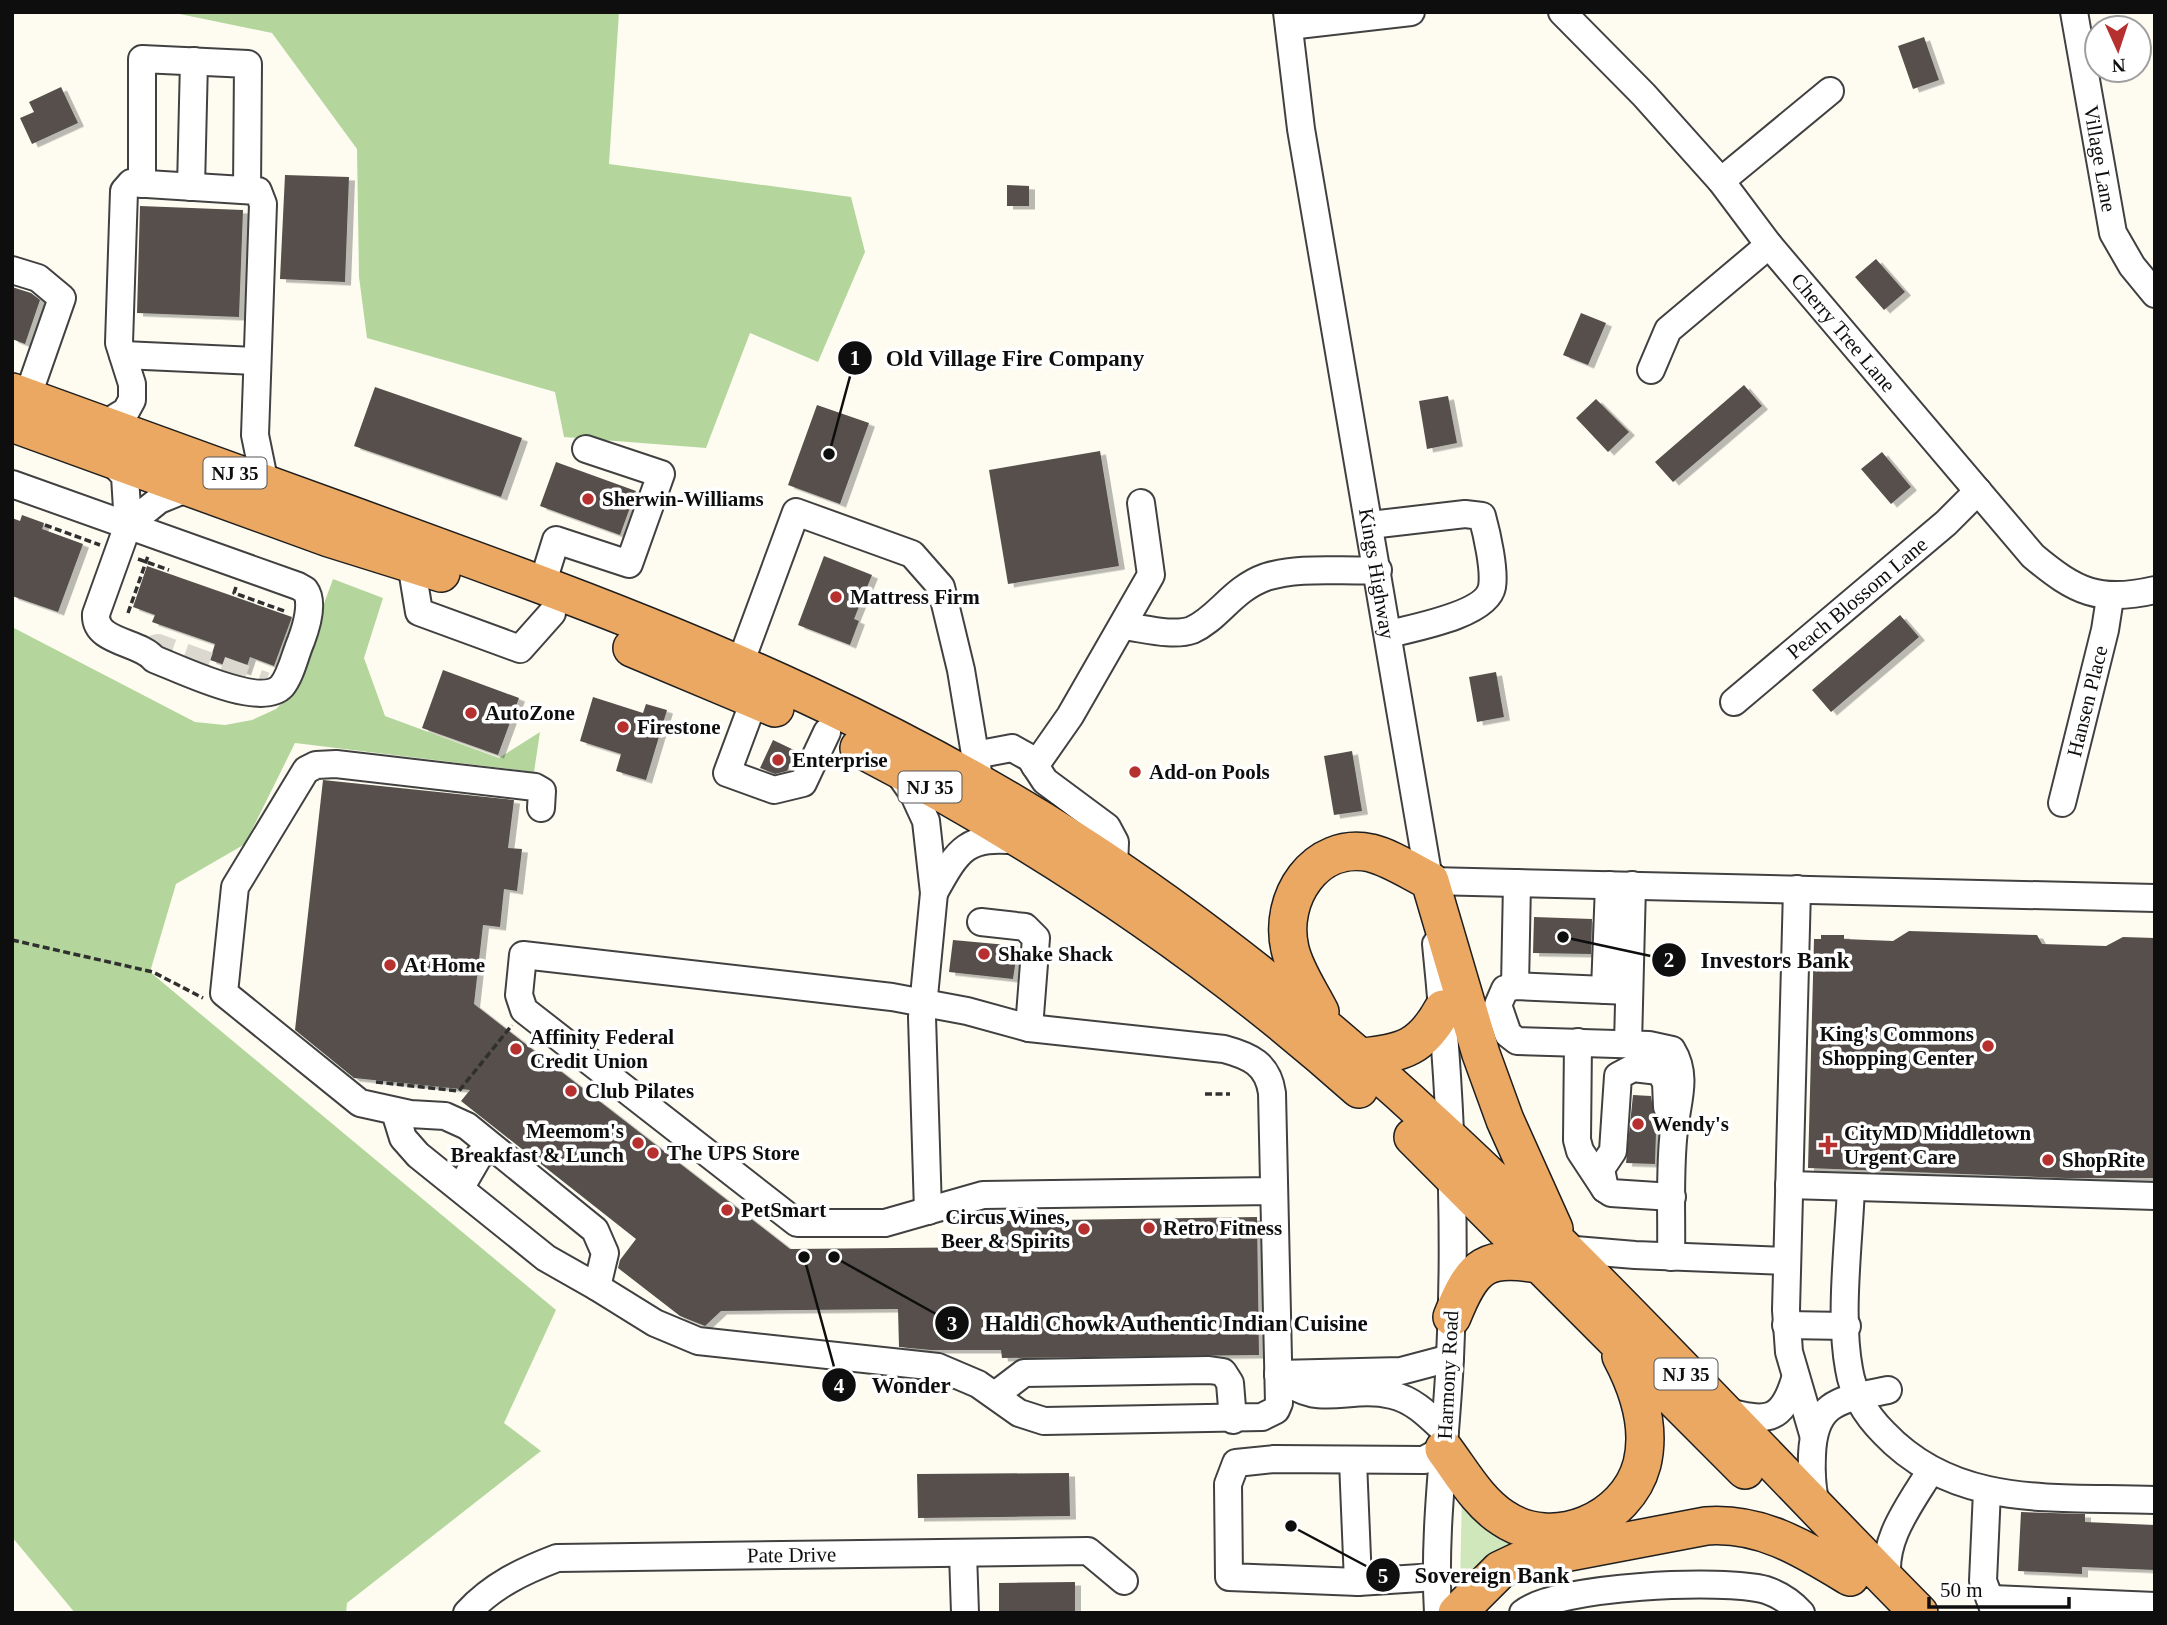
<svg xmlns="http://www.w3.org/2000/svg" width="2167" height="1625" font-family="'Times New Roman',serif">
  <style>
    .green { fill: #d0e7bc }
    .forest { fill: #b4d69c }
    .building { fill: #56504b; filter: url(#shadow) }
    .lines { fill: none; stroke-linecap: round; stroke-linejoin: round }
    .minor-tunnel { stroke: #dad8cf; stroke-width: 26; stroke-dasharray: 26 13; stroke-linecap: butt }
    .minor-casing { stroke: #414141; stroke-width: 30 }
    .highway-casing { stroke: #1f1f1f; stroke-width: 40 }
    .path { stroke: #303030; stroke-width: 3.5; stroke-dasharray: 7 3.5; stroke-linecap: butt }
    .minor { stroke: #fff; stroke-width: 26 }
    .highway { stroke: #eba862; stroke-width: 37 }
    .poi-dot { fill: #b6302f; stroke: #fff; stroke-width: 2.5 }
    .labels { text-anchor: middle; dominant-baseline: central; stroke-width: 7; stroke-linejoin: round; paint-order: stroke }
    .shield { fill: #fff; stroke: #565656; stroke-width: 2 }
    .shield-label { font-size: 19px; font-weight: bold; fill: #0e0e0e }
    .street-label { font-size: 21px; fill: #0e0e0e; stroke: #fff }
    .poi-label { font-size: 21px; font-weight: bold; fill: #0e0e0e; stroke: #fff; text-anchor: start }
    .leader { fill: none; stroke: #0e0e0e; stroke-width: 2.5 }
    .callout-dot { fill: #0e0e0e; stroke: #fff; stroke-width: 2.5 }
    .mark-label { font-size: 21px; text-anchor: middle; font-weight: bold; fill: #fff }
    .callout-label { font-size: 23px; text-anchor: middle; font-weight: bold; fill: #0e0e0e; stroke: #fff; stroke-width: 7; stroke-linejoin: round; paint-order: stroke }
  </style>
  <defs>
    <filter id="shadow"><feDropShadow dx="6" dy="3.5" stdDeviation="0" flood-color="#0004"/></filter>
  </defs>
  <rect width="100%" height="100%" fill="#fefcf1"/>
  <!-- green -->
  <path class="green" d="M1462,1492L1520,1540L1460,1586Z"/>
  <!-- forest -->
  <path class="forest" d="M170,12H619L609,164L851,197L865,252L818,362L750,333L706,448L564,437L555,392L367,338L359,277L357,149L272,33Z
    M333,579L383,598L364,658L385,716L499,758L540,732L534,772L295,743L245,844L176,884L150,972L556,1310L504,1423L541,1451L347,1603L346,1613H75L12,1537V627L195,722L225,725L252,720L276,709L291,694Z"/>
  <!-- building -->
  <path class="building" d="M1924,37L1939,80L1913,89L1898,46Z
    M61,87L78,123L32,144L20,118L34,112L29,102Z
    M285,175L349,177L345,282L280,279Z
    M1007,185L1029,186V206H1007Z
    M140,206L243,210L239,317L137,313Z
    M1876,259L1905,292L1884,310L1855,277Z
    M12,287L31,293L40,300L25,344L12,339Z
    M1581,313L1606,323L1588,365L1563,355Z
    M1744,385L1762,406L1673,482L1655,462Z
    M375,387L522,438L501,497L354,446Z
    M1448,396L1457,443L1427,449L1419,401Z
    M1596,399L1629,432L1608,452L1576,418Z
    M817,405L869,423L840,504L788,485Z
    M1100,451L1119,566L1008,584L989,470Z
    M1882,452L1911,487L1891,504L1861,469Z
    M556,462L636,491L620,535L540,506Z
    M22,515L44,523L42,529L83,544L58,612L12,596V518L20,521Z
    M824,556L872,575L854,619L859,621L850,645L798,625Z
    M147,566L292,617L274,666L250,657L245,672L210,660L215,644L152,622L155,615L133,607Z
    M1900,615L1919,637L1831,712L1812,690Z
    M443,670L519,698L498,755L422,728Z
    M1496,672L1504,717L1477,722L1469,677Z
    M593,697L643,713L646,704L667,710L646,780L616,771L621,754L580,741Z
    M773,740L796,751L787,771L775,774L760,768Z
    M1352,751L1362,811L1334,815L1324,756Z
    M323,780L514,800L508,848L522,849L517,891L504,889L500,927L483,925L474,1004L790,1249L1001,1247L1000,1221L1257,1217L1259,1355L1002,1358L1001,1350H931L899,1347L898,1309L721,1311L705,1326L680,1316L618,1268L620,1260L636,1239L461,1101L470,1090L354,1078L295,1030Z
    M1534,917L1592,919L1591,954L1533,953Z
    M1909,931L2037,935L2042,944L2106,946L2123,937L2155,938V1178H2066L1808,1168L1814,939H1821V935H1844V939L1893,941Z
    M953,940L1018,946L1013,979L949,972Z
    M1633,1095L1651,1096L1656,1132L1655,1164L1626,1163Z
    M1069,1473L1070,1516L918,1518L917,1474Z
    M2021,1512L2085,1514V1522L2155,1525V1570L2082,1567V1574L2018,1571Z
    M1075,1582V1613H999V1583Z"/>
  <g class="lines">
    <!-- minor-tunnel -->
    <path class="minor-tunnel" d="M147,650L158,647L265,685"/>
    <!-- minor casing -->
    <g class="minor-casing">
      <g id="minor">
        <path id="s1" d="M1287,12L1301,129L1431,891"/>
        <path id="s2" d="M1562,12L1644,95L1721,181L1769,245L2033,556C2076,592 2099,603 2155,590"/>
        <path id="s3" d="M2074,12L2113,233L2132,266L2155,294"/>
        <path d="M1289,26L1411,12"/>
        <path d="M1721,181L1830,91"/>
        <path d="M142,184V59L248,64L247,190"/>
        <path d="M191,187L194,61"/>
        <path d="M12,270L38,278L62,298L27,398"/>
        <path d="M123,355L256,361"/>
        <path d="M1651,370L1668,330L1769,245"/>
        <path d="M103,425L126,411L132,400V384L119,343L124,191L131,183L258,191L263,204L255,435L265,484"/>
        <path d="M107,457L125,476L128,525L159,500L191,487"/>
        <path d="M12,484L298,586L305,590C314,602 306,628 301,641C295,655 291,675 282,686C261,709 180,669 154,659C140,641 94,643 96,614L128,525"/>
        <path d="M1370,525L1465,514L1482,516C1487,534 1495,570 1492,587C1487,615 1412,628 1389,634"/>
        <path d="M411,563L419,612L520,649L552,613"/>
        <path d="M542,585L556,540L629,564L661,474L586,449"/>
        <path d="M1123,626C1142,628 1173,637 1192,630C1219,618 1232,589 1266,577C1301,566 1341,572 1378,570"/>
        <path d="M734,680L796,512L912,554L941,587L961,670L980,784"/>
        <path d="M755,698L727,773L774,790L803,783L827,732"/>
        <path id="s4" d="M1734,702L1946,523L1978,491"/>
        <path d="M975,755L1012,748L1030,758L1045,781L1107,827L1115,842L1114,867"/>
        <path d="M1035,766L1070,716L1151,575L1141,503"/>
        <path d="M897,771L914,795L926,821L934,893L922,1017L928,1211"/>
        <path id="s5" d="M2062,803L2105,630L2110,598"/>
        <path d="M1430,881L2155,898"/>
        <path d="M1797,889L1786,1310L1789,1352L1813,1434"/>
        <path d="M934,893C959,848 966,835 1021,841"/>
        <path d="M981,922L1025,927L1036,938L1029,1028"/>
        <path d="M1436,944C1450,1081 1457,1220 1450,1358C1446,1443 1433,1528 1438,1613"/>
        <path d="M1515,986L1517,883"/>
        <path d="M1605,990L1609,885"/>
        <path d="M1629,991L1515,986L1505,989L1498,1005L1508,1034L1517,1041L1649,1045L1672,1050C1688,1076 1677,1102 1674,1130C1669,1172 1672,1215 1671,1257"/>
        <path d="M1578,1042L1577,1140L1580,1151L1605,1189L1611,1193L1672,1197"/>
        <path d="M1628,1044L1632,885"/>
        <path d="M395,1112L403,1138L418,1155L546,1258L597,1287L605,1253L595,1230L467,1126L445,1116L410,1114L360,1103L224,993L235,887L306,770L316,765L336,764L535,787L542,791L541,808"/>
        <path d="M1789,1185L2155,1196"/>
        <path d="M461,1187L479,1156L492,1148"/>
        <path d="M1851,1187C1849,1242 1839,1315 1849,1369C1853,1394 1866,1415 1884,1433C1957,1510 2057,1496 2155,1500"/>
        <path d="M1605,1189L1601,1169L1613,1151L1618,1076L1633,1068L1659,1071L1666,1082L1667,1107"/>
        <path d="M1563,1249L1635,1255L1787,1261"/>
        <path d="M597,1287L655,1323L698,1341L938,1367L978,1384L1019,1413L1044,1421L1262,1417L1276,1410L1279,1403L1272,1093C1268,1064 1250,1056 1224,1049L1029,1028L967,1011L892,997L523,955L519,995L524,1010L797,1223H885L983,1195L1273,1191"/>
        <path d="M1786,1325L1847,1326"/>
        <path d="M1278,1374C1317,1412 1347,1384 1392,1395C1414,1400 1429,1416 1445,1431"/>
        <path d="M1278,1374L1401,1371L1450,1358"/>
        <path d="M995,1395L1024,1373L1209,1370L1223,1372L1230,1383L1233,1420"/>
        <path d="M1723,1411C1765,1421 1781,1425 1795,1379"/>
        <path d="M1353,1461L1358,1582"/>
        <path d="M1987,1491L1983,1581L1995,1613"/>
        <path d="M1817,1509C1812,1491 1811,1474 1812,1455C1814,1400 1841,1400 1888,1390"/>
        <path d="M963,1553L965,1613"/>
        <path d="M1436,1577L1358,1582L1229,1577L1228,1484L1236,1463L1274,1459L1424,1460L1444,1449"/>
        <path d="M1888,1582C1881,1540 1910,1505 1931,1470"/>
        <path d="M1992,1599L2155,1606"/>
        <path id="s6" d="M467,1613C493,1585 523,1571 557,1558L1088,1551L1124,1581"/>
        <path d="M1523,1613C1555,1586 1725,1578 1766,1590C1781,1595 1791,1602 1801,1613"/>
      </g>
    </g>
    <!-- highway casing -->
    <g class="highway-casing">
      <path id="highway" d="M12,392C183,454 353,515 523,578C715,649 904,731 1076,842C1400,1050 1650,1341 1919,1613
        M12,423L329,538L441,573
        M632,648L775,708
        M859,748C1038,841 1209,955 1359,1089
        M1320,1012C1310,992 1295,971 1290,949C1278,899 1315,841 1371,853C1391,858 1412,872 1430,881L1481,1054L1505,1120L1554,1229
        M1362,1057C1404,1053 1422,1047 1443,1009
        M1413,1137L1745,1470
        M1452,1317C1473,1264 1486,1254 1543,1265
        M1444,1449C1462,1473 1478,1502 1503,1518C1553,1552 1627,1521 1642,1464C1651,1427 1638,1388 1621,1356
        M1457,1613L1500,1570L1517,1562L1706,1526C1762,1522 1804,1549 1850,1577"/>
    </g>
    <!-- path -->
    <path class="path" d="M45,525L100,545
      M138,559L169,570
      M236,587L234,593L287,612
      M128,613L148,556
      M12,940L153,972L203,998
      M376,1082L459,1091L512,1025
      M1205,1094H1230"/>
    <!-- minor -->
    <use href="#minor" class="minor"/>
    <!-- highway -->
    <use href="#highway" class="highway"/>
  </g>
  <!-- markers -->
  <g class="poi-dot">
    <circle cx="588" cy="499" r="7"/>
    <circle cx="836" cy="597" r="7"/>
    <circle cx="471" cy="713" r="7"/>
    <circle cx="623" cy="727" r="7"/>
    <circle cx="778" cy="760" r="7"/>
    <circle cx="1135" cy="772" r="7"/>
    <circle cx="984" cy="954" r="7"/>
    <circle cx="390" cy="965" r="7"/>
    <circle cx="1988" cy="1046" r="7"/>
    <circle cx="516" cy="1049" r="7"/>
    <circle cx="571" cy="1091" r="7"/>
    <circle cx="1638" cy="1124" r="7"/>
    <circle cx="638" cy="1143" r="7"/>
    <path d="M1824.5 1134.5h7v7h7v7h-7v7h-7v-7h-7v-7h7z"/>
    <circle cx="653" cy="1153" r="7"/>
    <circle cx="2048" cy="1160" r="7"/>
    <circle cx="727" cy="1210" r="7"/>
    <circle cx="1149" cy="1228" r="7"/>
    <circle cx="1084" cy="1229" r="7"/>
  </g>
  <g class="labels">
    <!-- shield labels -->
    <g class="shield">
      <rect x="203.5" y="457.5" width="63" height="31" rx="5"/>
      <rect x="898.5" y="771.5" width="63" height="31" rx="5"/>
      <rect x="1654.5" y="1358.5" width="63" height="31" rx="5"/>
    </g>
    <g class="shield-label">
      <text x="235" y="473">NJ 35</text>
      <text x="930" y="787">NJ 35</text>
      <text x="1686" y="1374">NJ 35</text>
    </g>
    <!-- street labels -->
    <g class="street-label">
      <text stroke="none"><textPath href="#s3" startOffset="149">Village Lane</textPath></text>
      <text stroke="none"><textPath href="#s2" startOffset="427">Cherry Tree Lane</textPath></text>
      <text stroke="none"><textPath href="#s1" startOffset="569">Kings Highway</textPath></text>
      <text stroke="none"><textPath href="#s4" startOffset="161">Peach Blossom Lane</textPath></text>
      <text stroke="none"><textPath href="#s5" startOffset="105">Hansen Place</textPath></text>
      <text transform="translate(1448 1375) rotate(-87)">Harmony Road</text>
      <text stroke="none"><textPath href="#s6" startOffset="341">Pate Drive</textPath></text>
    </g>
    <!-- poi labels -->
    <g class="poi-label">
      <text x="602" y="499">Sherwin-Williams</text>
      <text x="850" y="597">Mattress Firm</text>
      <text x="485" y="713">AutoZone</text>
      <text x="637" y="727">Firestone</text>
      <text x="792" y="760">Enterprise</text>
      <text x="1149" y="772">Add-on Pools</text>
      <text x="998" y="954">Shake Shack</text>
      <text x="404" y="965">At Home</text>
      <text x="1974" y="1034" text-anchor="end">King's Commons<tspan x="1974" dy="24">Shopping Center</tspan></text>
      <text x="530" y="1037">Affinity Federal<tspan x="530" dy="24">Credit Union</tspan></text>
      <text x="585" y="1091">Club Pilates</text>
      <text x="1652" y="1124">Wendy's</text>
      <text x="624" y="1131" text-anchor="end">Meemom's<tspan x="624" dy="24">Breakfast &amp; Lunch</tspan></text>
      <text x="1844" y="1133">CityMD Middletown<tspan x="1844" dy="24">Urgent Care</tspan></text>
      <text x="667" y="1153">The UPS Store</text>
      <text x="2062" y="1160">ShopRite</text>
      <text x="741" y="1210">PetSmart</text>
      <text x="1070" y="1217" text-anchor="end">Circus Wines,<tspan x="1070" dy="24">Beer &amp; Spirits</tspan></text>
      <text x="1163" y="1228">Retro Fitness</text>
    </g>
  </g>
  <!-- callouts -->
  <path class="leader" d="M829 454L855 358M1563 937L1669 960M834 1257L952 1323M804 1257L839 1385M1291 1526L1383 1575"/>
  <g class="callout-dot">
    <circle cx="829" cy="454" r="7"/>
    <circle cx="1563" cy="937" r="7"/>
    <circle cx="834" cy="1257" r="7"/>
    <circle cx="804" cy="1257" r="7"/>
    <circle cx="1291" cy="1526" r="7"/>
    <circle cx="855" cy="358" r="18"/>
    <circle cx="1669" cy="960" r="18"/>
    <circle cx="952" cy="1323" r="18"/>
    <circle cx="839" cy="1385" r="18"/>
    <circle cx="1383" cy="1575" r="18"/>
  </g>
  <g class="mark-label">
    <text x="855" y="365">1</text>
    <text x="1669" y="967">2</text>
    <text x="952" y="1331">3</text>
    <text x="839" y="1393">4</text>
    <text x="1383" y="1583">5</text>
  </g>
  <g class="callout-label">
    <text x="1015" y="366">Old Village Fire Company</text>
    <text x="1775" y="968">Investors Bank</text>
    <text x="1176" y="1331">Haldi Chowk Authentic Indian Cuisine</text>
    <text x="911" y="1393">Wonder</text>
    <text x="1492" y="1583">Sovereign Bank</text>
  </g>
  <!-- border -->
  <rect width="2167" height="1625" fill="none" stroke="#0e0e0e" stroke-width="28"/>
  <!-- north arrow -->
  <g transform="translate(2118 49) rotate(177)"><circle r="33" fill="#ffffff" stroke="#9f9f9f" stroke-width="2"/>
  <path d="M0-5L12 26L0 18L-12 26Z" fill="#b6302f"/>
  <text y="-10" font-size="19" font-weight="bold" text-anchor="middle" fill="#0e0e0e">N</text>
  </g>
  <!-- scale -->
  <path d="M1929 1597v10h140v-10" fill="none" stroke="#0e0e0e" stroke-width="3.5"/>
  <text x="1940" y="1597" font-size="21" fill="#0e0e0e" stroke="#ffffff" stroke-width="5" paint-order="stroke">50 m</text>
</svg>
